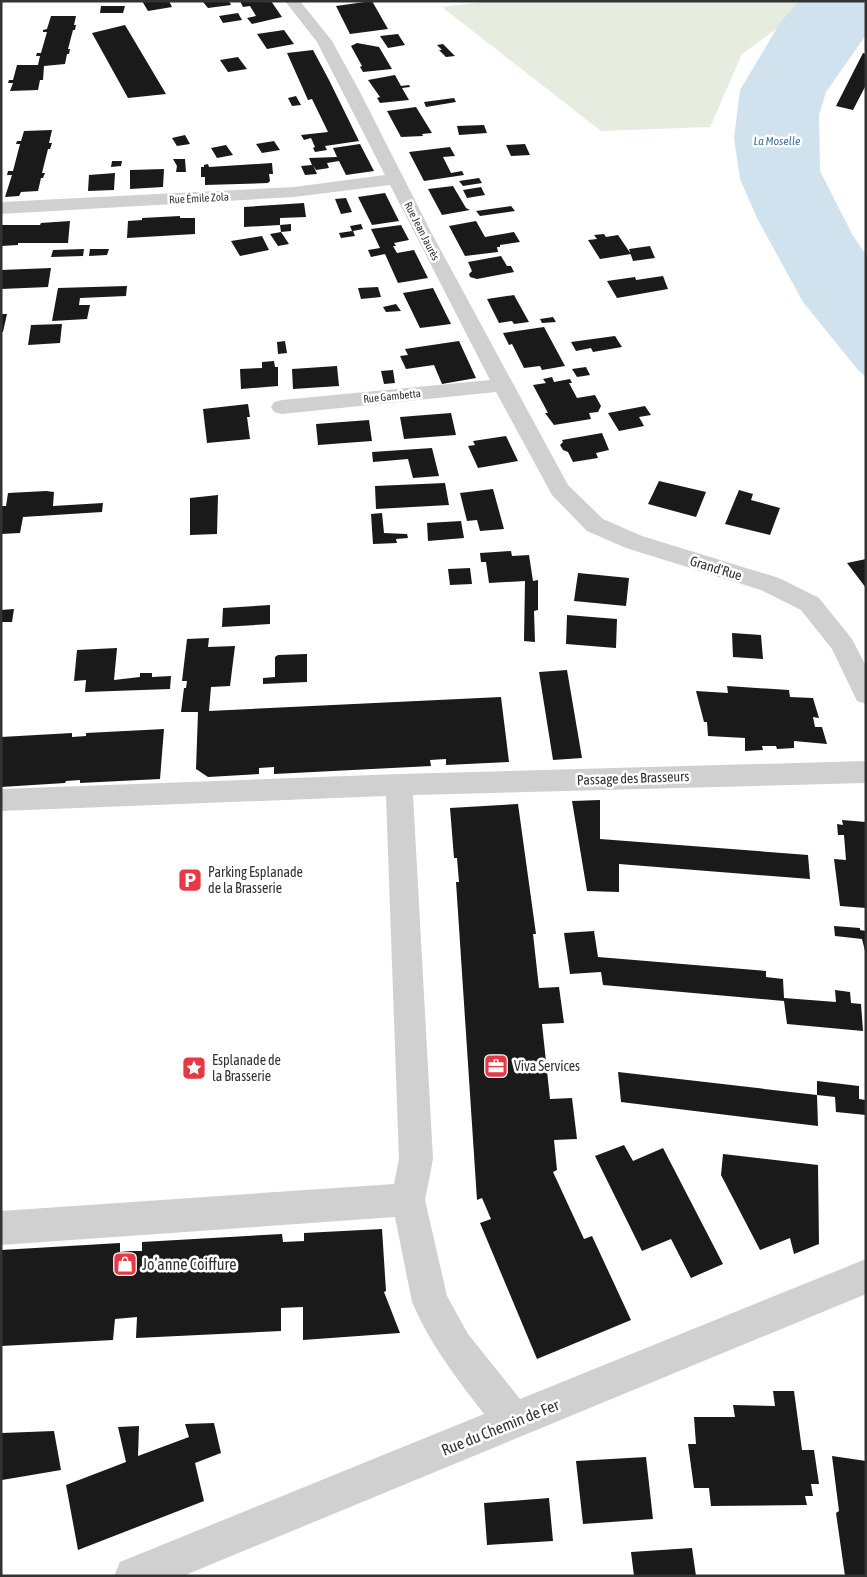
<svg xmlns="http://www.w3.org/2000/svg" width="867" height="1577" font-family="'Asap Condensed',sans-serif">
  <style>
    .green { fill: #e6ecdf }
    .water { fill: #cfe2ee }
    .building { fill: #1a1a1a }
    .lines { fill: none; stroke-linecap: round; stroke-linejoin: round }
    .minor { fill: #d0d0d0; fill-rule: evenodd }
    .labels { text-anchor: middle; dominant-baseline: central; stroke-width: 5; stroke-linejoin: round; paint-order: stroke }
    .far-street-label { font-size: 11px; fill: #333; stroke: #fff }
    .far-water-label { font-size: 12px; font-style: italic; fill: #3f7597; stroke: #fff }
    .street-label { font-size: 14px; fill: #333; stroke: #fff }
    .poi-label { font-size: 14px; fill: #333; stroke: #fff; text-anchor: start }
    .near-poi-label { font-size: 16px; fill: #333; stroke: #fff; text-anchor: start }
    .near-street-label { font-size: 16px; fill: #333; stroke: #fff }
  </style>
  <rect width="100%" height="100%" fill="#fff"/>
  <!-- green -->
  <path class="green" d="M489,1H805L796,15L742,54L710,127L601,131L442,7Z"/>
  <!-- water -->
  <path class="water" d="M799,1H866V35L826,92L819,115L820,171L852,234L866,255V377L858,370L803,302L757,218L740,179L734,138L740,90L780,23Z"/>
  <!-- building -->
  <path class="building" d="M142,1H169L172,7L148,11Z
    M207,1H229L231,5L208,8L203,2Z
    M240,1H271L282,17L252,24L247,18L256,16L250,6L243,7Z
    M372,1L388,29L350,34L336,6Z
    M101,6H125L123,13H100Z
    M238,13L242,20L223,23L219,16Z
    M51,16H76L74,25H76L75,30H73L68,49H70L69,54H67L65,64L44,66L43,80H40L38,90L10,91L13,83H8L9,80H13L17,65H38L40,56H36L37,53H41L47,32H43V30L47,29Z
    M125,25L166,94L128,98L92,33Z
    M284,30L294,44L267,49L257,34Z
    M398,34L405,45L388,48L380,36Z
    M357,43L379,47L392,69L363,72L360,67L362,66L351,46Z
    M443,44L455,56L446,57L439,50H442L437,45Z
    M313,50L329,80L359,141L325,146L327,150L315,152L313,148L315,147L311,138L304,140L301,135L328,132L312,99L308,100L287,53Z
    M863,53L866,54V85L853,110L836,106Z
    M238,57L247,69L228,72L220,60Z
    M395,75L401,86L409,85L410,87L402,88L409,100L380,103L377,98L380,97L368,80Z
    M296,96L301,105L292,106L288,98Z
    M454,98L456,102L426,107L424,102Z
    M416,107L432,133L422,134L423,136L401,137L387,111Z
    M484,125L487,133L459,135L457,126Z
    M52,130L49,143H52L50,149H48L42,173H45L43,178H41L38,191L21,192L19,196L5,197L12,175H7L8,171H13L20,144H16L17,141H21L24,131Z
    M185,135L190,144L177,146L172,138Z
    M274,141L280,150L262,153L256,144Z
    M360,144L374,171L346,175L339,161L327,163L329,168L316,170L313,165L317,174L305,175L301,166L312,165L309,158L337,157L333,148Z
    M525,144L530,155L511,156L506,145Z
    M226,145L233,155L217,158L211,148Z
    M450,147L455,156L443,157L451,173L462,171L464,175L424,181L409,152Z
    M173,159H185L186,172H176L177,166Z
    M112,161H122L121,166L111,167Z
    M272,163L273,174H269L270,181L268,183L205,185V177H201V167H204V165L208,164L209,167Z
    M164,169L163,187L130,189V170Z
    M115,173L114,190L88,191L89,175Z
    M479,178L482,183L463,186L459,181Z
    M453,186L466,208L470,210L442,215L428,189Z
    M481,187L485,195L467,198L463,190Z
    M385,193L399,221L372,225L358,197Z
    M346,198L352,212L341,214L335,199Z
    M304,203L306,217L280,218V225L244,227V207Z
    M511,206L515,211L480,216L476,211Z
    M180,216V218H195V234L127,238L128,221L142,220V218Z
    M70,221L68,243H18V245L1,246V225H40L41,223Z
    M476,221L485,237L514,232L520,242L500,245V247H497L498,252L465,256L449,226Z
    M291,224V231L281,232L280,225Z
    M361,224L363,229L353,231L355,236L341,238L339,233L352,231L350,226Z
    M401,225L409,240L394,243L396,246H393L397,253L414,250L428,278L398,283L385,254L371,257L368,250L380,248L371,229Z
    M281,232L289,244L278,246L270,234Z
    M604,234L606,237L618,235L631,254L600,259L588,240L597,239L594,235Z
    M262,236L269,250L240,256L231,241Z
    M650,246L655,258L633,261L629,249Z
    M84,249L83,256L51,257L53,250Z
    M90,249H109L107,255L89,256Z
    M501,256L507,266H511L514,272L477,279L470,277L469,274L472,271L468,262Z
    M51,268L48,287L1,289V270Z
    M663,276L668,289L617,298L607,281L635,277L636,280Z
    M127,286L126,296L80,298L79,305H90L87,319L52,321L58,288Z
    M378,287L381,297L361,299L358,288Z
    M433,288L451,324L420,328L403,293Z
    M514,295L529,322L514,324L512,321L499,323L487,299Z
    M396,304L401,311L386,312L383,307Z
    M1,314H7L3,332H1Z
    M553,317L556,322L542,323L540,319Z
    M62,324L60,343L28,345L31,325Z
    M544,327L565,366L542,370L540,366L524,368L512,344L509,345L503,333Z
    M615,336L622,347L593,352L591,348L576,351L571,342Z
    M285,341L287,353L278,354L277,342Z
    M459,341L476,378L442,384L434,365L406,369L400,356L408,355L405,349Z
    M274,361L275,367H278V386L241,389L240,369L262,368V362Z
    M337,366L339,386L293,389L292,369Z
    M586,367L590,375L577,377L572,369Z
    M393,370L395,383L384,384L381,371Z
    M552,377L554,382L570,379L572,383H569L577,398L595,395L601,406L598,412L589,413L591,419L554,425L545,413H548L533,385L546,383L543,379Z
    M248,404L250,417H247L250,439L207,443L203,409Z
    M645,406L651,415L639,417L644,426L619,431L608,413Z
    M451,413L456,435L404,439L400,417Z
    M369,420L372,441L318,445L316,424Z
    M602,433L609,450L596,453L598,458L573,462L568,452L563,450L560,445L563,442L562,440Z
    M506,436L518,461L478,468L468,446L475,445L473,441Z
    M432,448L439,476L413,478L408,459L373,462L372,452Z
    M659,481L706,492L696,517L648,504Z
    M445,483L449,505L376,509L375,486Z
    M493,489L504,529L480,531L477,520L467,521L460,493Z
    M739,490L753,494L751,500L780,508L770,535L725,524Z
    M46,491L54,492L53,506L103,503L102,512L23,517L20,533L1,534V506H6L8,493Z
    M218,495L217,534L190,535V498Z
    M382,513L384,533L407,534L408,538L396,539L397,543L373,544L371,514Z
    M461,521L464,538L428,541L427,523Z
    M511,551L512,556L529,555L533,581L538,580V610L534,611L535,642L524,641L525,581L489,583L486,562H481L480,553Z
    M866,559V588L847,563Z
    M470,568L472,584L450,585L448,569Z
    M578,573L629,578L626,606L574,601Z
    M270,605V624L222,627L223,608Z
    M14,609L12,622H1V610Z
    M567,615L617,619L616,648L566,644Z
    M732,633L761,635L763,659L733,657Z
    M209,638L208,647L235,646L230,686L211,687L209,711L501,697L509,762L446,765V759L430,760L431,766L274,774V767L259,768V774L208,777L196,769L198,712H181L184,688H186L187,681H182L187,639Z
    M117,648L114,680L140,677V673H152V677L171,676L170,689L85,692L86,680L74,681L77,650Z
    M307,654V682L263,684V678L275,677V657L278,655Z
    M567,670L582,758L553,760L539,672Z
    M727,686L789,690L790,697L813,698L819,718L813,717L815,727H822L827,744L794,741V748L777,749L776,746H762L763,750L745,751V738L708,736L707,722H704L696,691L728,693Z
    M164,729L160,779L80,783V780L66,781L65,783L1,787V737L72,733V737L86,736V733Z
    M600,800V839L808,855L810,879L619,864V892L587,891L572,801Z
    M518,804L536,934H533L539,988L559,987L564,1023L542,1024L550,1099L572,1098L577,1139L554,1140L557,1170L553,1172L584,1239L592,1236L631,1320L537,1359L480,1223L491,1219L482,1198L477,1200L456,882H459L457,858H454L450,808Z
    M842,820L866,822V908L840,906L834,859L846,860L844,835H838L837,824L843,825Z
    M834,926L860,928V930L866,931V955L862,939L835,936Z
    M594,931L598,957L766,971V977L783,979L784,998L836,1002L835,990L850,992L851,1003L861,1004L863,1031L787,1024L784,1001L603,985L601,972L570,974L564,933Z
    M618,1072L817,1095L818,1126L621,1102Z
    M817,1081L859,1086V1099L866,1100V1115L836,1112L835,1097L817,1095Z
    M624,1145L633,1161L663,1148L723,1264L691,1278L671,1239L642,1251L595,1156Z
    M723,1154L818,1165L819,1244L794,1254L790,1238L760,1250L721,1175Z
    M382,1229L386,1291L384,1292L400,1333L303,1340V1307L281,1308V1331L136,1338L137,1317L115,1319L113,1340L1,1346V1250L120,1243V1252L131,1251H142V1242L282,1234L283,1242L304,1241V1233Z
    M773,1391H794L802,1450H814L819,1484H811L813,1496H805L807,1505L711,1506L709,1488H694L688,1444H696L694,1417H735L733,1405L775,1406Z
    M214,1423L221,1453L195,1463L204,1501L78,1550L66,1485L126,1462L118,1427L139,1426L138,1456L189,1437L185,1424Z
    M54,1431L61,1470L2,1480V1433Z
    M832,1456L866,1461V1576H845L836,1513L839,1511Z
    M646,1457L653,1519L583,1524L576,1461Z
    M549,1498L553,1541L487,1545L484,1503Z
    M692,1548L696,1576H634L631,1552Z"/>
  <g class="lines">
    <!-- minor -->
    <path class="minor" d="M285,1H300L332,41L360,92L431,232L568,485L603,519L642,536L779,578L819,598L852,639L866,666V704L857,701L832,649L801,610L761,590L626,548L587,531L552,495L496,392L282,414L274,412L271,407L274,402L282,400L490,380L390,185L294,197L1,214V202L294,187L385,175L317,42Z
      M866,761V783L413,795L433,1159L425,1200L447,1296L468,1334L520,1399L866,1259V1294L183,1576H114L120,1562L484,1414C456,1378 430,1344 412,1302L395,1217L1,1245V1211L394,1184L399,1159L386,796L1,811V789L399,774Z"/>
  </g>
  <!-- icons -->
  <defs>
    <g id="parking-square" transform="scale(1.25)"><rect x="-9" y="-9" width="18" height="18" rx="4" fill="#e63946" stroke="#fff"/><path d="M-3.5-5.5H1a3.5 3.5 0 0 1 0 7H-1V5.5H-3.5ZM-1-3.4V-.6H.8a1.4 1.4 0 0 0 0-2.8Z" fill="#fff"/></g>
    <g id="office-square" transform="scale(1.25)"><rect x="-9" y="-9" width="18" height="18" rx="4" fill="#e63946" stroke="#fff"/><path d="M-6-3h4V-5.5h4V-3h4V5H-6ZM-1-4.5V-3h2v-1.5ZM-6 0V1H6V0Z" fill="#fff"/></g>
    <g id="sight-square" transform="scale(1.25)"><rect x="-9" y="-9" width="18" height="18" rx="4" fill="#e63946" stroke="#fff"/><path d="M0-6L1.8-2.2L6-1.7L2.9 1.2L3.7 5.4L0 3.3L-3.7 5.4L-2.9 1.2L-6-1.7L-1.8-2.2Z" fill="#fff"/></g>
    <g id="shop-square" transform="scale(1.25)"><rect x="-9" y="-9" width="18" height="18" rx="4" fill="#e63946" stroke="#fff"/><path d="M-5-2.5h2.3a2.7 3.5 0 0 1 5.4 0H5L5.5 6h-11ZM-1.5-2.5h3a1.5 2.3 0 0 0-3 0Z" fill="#fff"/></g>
  </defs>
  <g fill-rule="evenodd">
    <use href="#parking-square" x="190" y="880"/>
    <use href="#office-square" x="496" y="1066"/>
    <use href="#sight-square" x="194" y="1068"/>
    <use href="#shop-square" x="125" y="1264"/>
  </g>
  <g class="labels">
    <!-- far-street labels -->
    <g class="far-street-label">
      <text transform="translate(199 198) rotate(-3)">Rue Émile Zola</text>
      <text transform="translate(422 231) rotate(63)">Rue Jean Jaurès</text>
      <text transform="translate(392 396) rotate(-6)">Rue Gambetta</text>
    </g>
    <!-- far-water labels -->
    <g class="far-water-label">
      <text x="777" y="141">La Moselle</text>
    </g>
    <!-- street labels -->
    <g class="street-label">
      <text transform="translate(716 568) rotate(17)">Grand'Rue</text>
      <text transform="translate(633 778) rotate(-2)">Passage des Brasseurs</text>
    </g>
    <!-- poi labels -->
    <g class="poi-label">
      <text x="208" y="872">Parking Esplanade<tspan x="208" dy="16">de la Brasserie</tspan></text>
      <text x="212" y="1060">Esplanade de<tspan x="212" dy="16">la Brasserie</tspan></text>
      <text x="514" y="1066">Viva Services</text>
    </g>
    <!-- near-poi labels -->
    <g class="near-poi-label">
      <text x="142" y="1264">Jo’anne Coiffure</text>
    </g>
    <!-- near-street labels -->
    <g class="near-street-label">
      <text transform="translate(500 1427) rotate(-22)">Rue du Chemin de Fer</text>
    </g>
  </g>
  <!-- border -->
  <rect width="867" height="1577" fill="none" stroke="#333333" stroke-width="5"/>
</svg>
